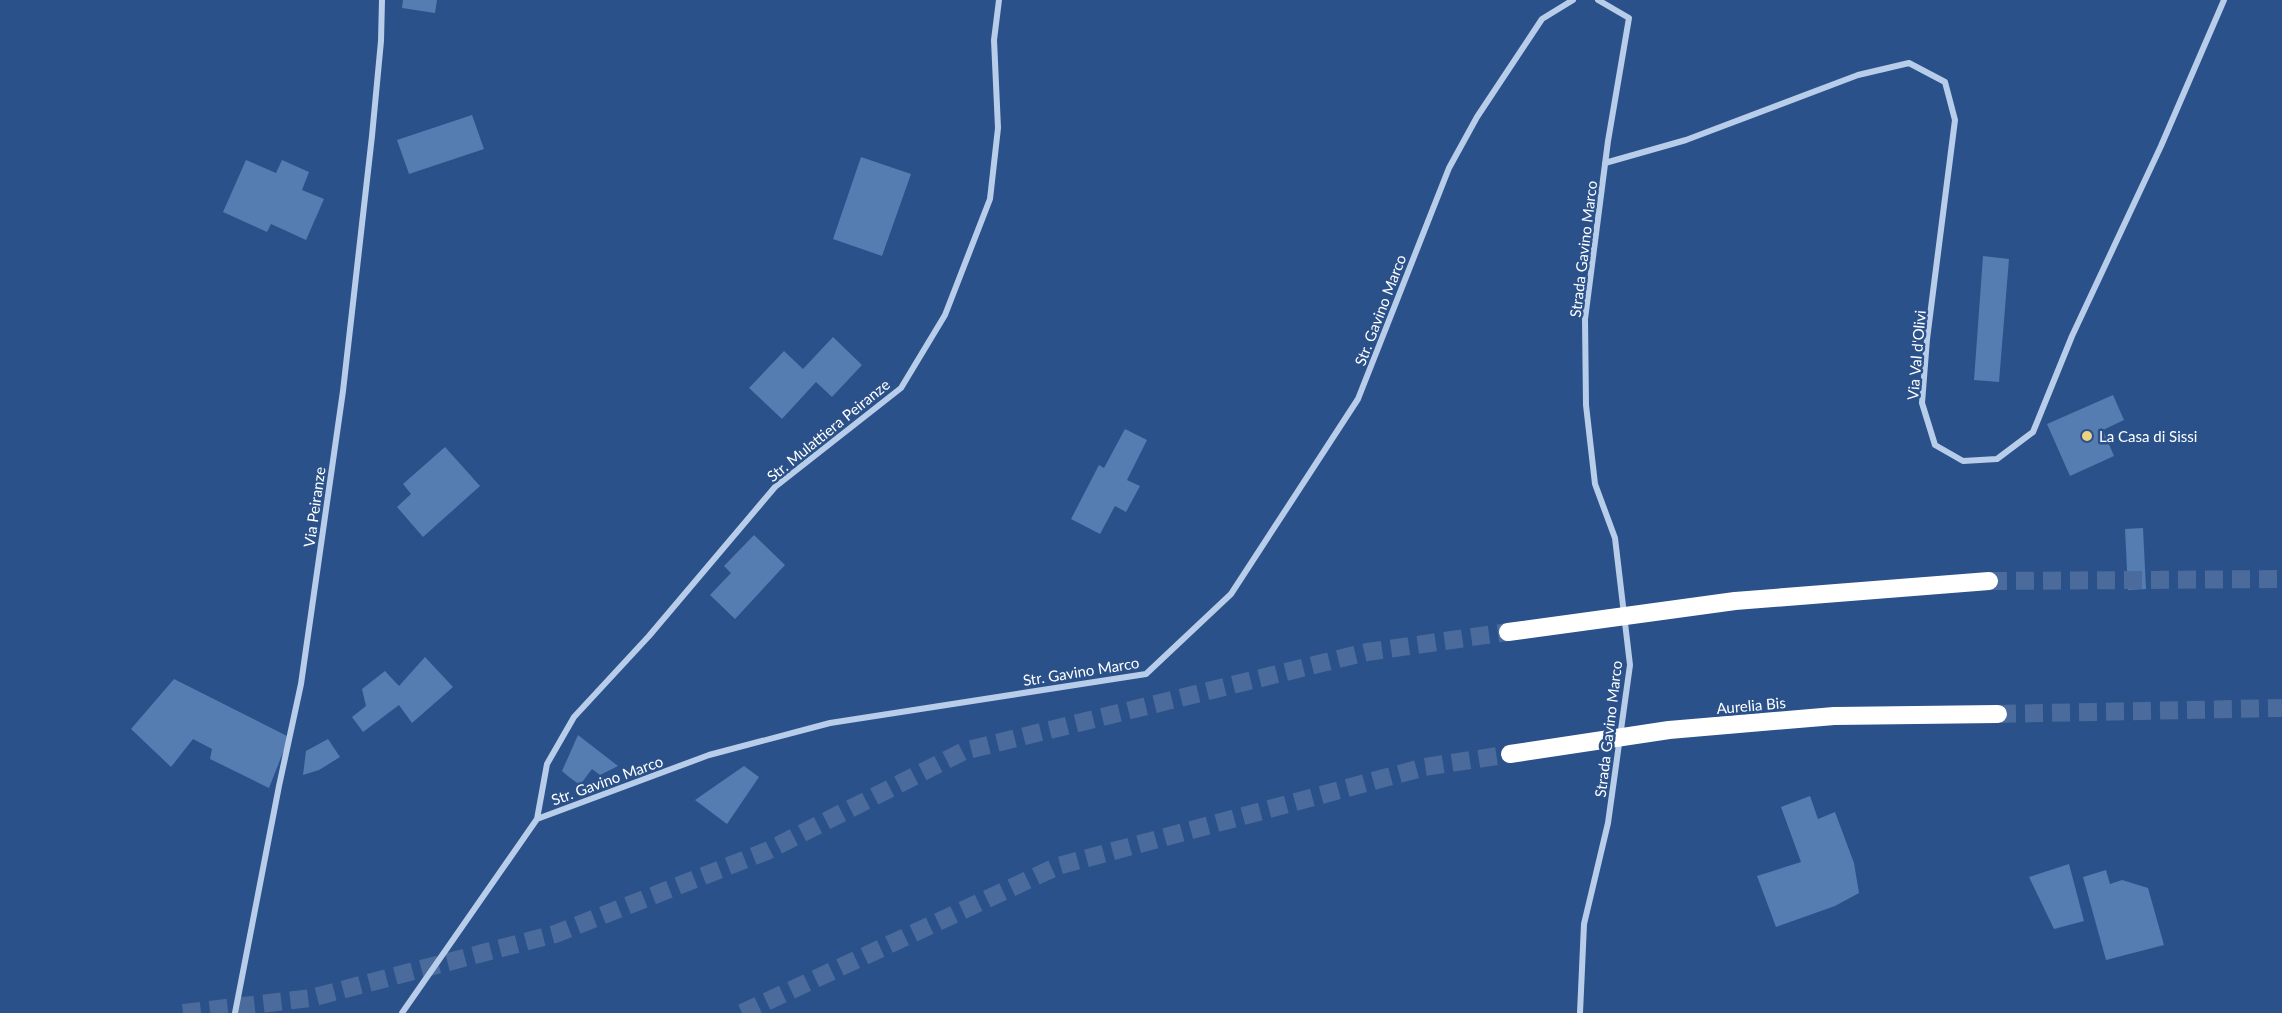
<svg xmlns="http://www.w3.org/2000/svg" width="2282" height="1013" font-family="Lato,sans-serif">
  <style>
    .building { fill: #567db2 }
    .lines { fill: none; stroke-linecap: round; stroke-linejoin: round }
    .highway-tunnel { stroke: #4a6b9b; stroke-width: 18; stroke-dasharray: 18 9; stroke-linecap: butt }
    .street { stroke: #b8cde9; stroke-width: 6 }
    .highway-bridge { stroke: #fff; stroke-width: 18 }
    .poi-dot { fill: #efd280; stroke: #2a5189; stroke-width: 2 }
    .labels { text-anchor: middle; dominant-baseline: central; stroke-width: 5; stroke-linejoin: round; paint-order: stroke }
    .street-label { font-size: 15px; fill: #fff; stroke: #2a5189 }
    .poi-label { font-size: 15px; fill: #fff; stroke: #2a5189; text-anchor: start }
  </style>
  <rect width="100%" height="100%" fill="#2a5189"/>
  <!-- building -->
  <path class="building" d="M403,0H437L435,13L402,8Z
    M472,115L484,149L409,174L397,140Z
    M861,157L911,174L882,256L833,239Z
    M246,160L276,173L282,160L309,172L302,190L324,199L306,240L271,224L267,232L223,212Z
    M1983,256L2009,259L1999,382L1974,380Z
    M833,337L862,365L832,397L816,382L782,419L749,388L784,351L803,369Z
    M2113,395L2124,420L2103,430L2114,456L2070,476L2047,424Z
    M1125,429L1147,440L1127,480L1140,486L1126,512L1115,506L1100,534L1071,519L1099,465L1104,468Z
    M445,447L480,486L423,537L397,507L411,494L403,484Z
    M2143,528L2146,589L2128,590L2125,529Z
    M754,535L785,565L735,619L710,595L731,573L724,566Z
    M425,657L453,687L412,723L399,705L363,732L352,717L366,706L362,689L385,671L399,686Z
    M174,679L289,737L269,788L210,759L212,749L193,739L171,767L131,729Z
    M578,735L618,766L600,775L592,769L580,785L569,777L562,771Z
    M328,739L340,757L319,770L303,775L306,751Z
    M744,766L759,777L727,824L695,800Z
    M1810,796L1818,819L1835,812L1854,863L1859,893L1835,906L1776,927L1757,876L1801,862L1781,807Z
    M2069,864L2084,921L2054,929L2029,877Z
    M2106,870L2110,884L2122,880L2148,888L2164,945L2106,960L2083,877Z"/>
  <g class="lines">
    <!-- highway-tunnel -->
    <path class="highway-tunnel" d="M1989,581L2282,579
      M1998,714L2282,708
      M183,1013L311,998L555,934L767,851L964,751L1367,652L1508,632
      M742,1013L1058,866L1425,767L1510,754"/>
    <!-- street -->
    <path class="street" d="M1605,163L1686,140L1858,75L1909,63L1945,82L1955,120L1927,339L1922,403L1935,445L1963,461L1997,459L2033,432L2072,336L2161,146L2224,0
      M537,819L547,764L574,717L649,636L775,487L901,388L945,315L990,199L998,128L994,40L999,0
      M235,1013L279,786L301,684L343,391L372,136L381,41L382,0
      M402,1013L537,819L709,755L830,723L1146,674L1231,594L1358,399L1449,168L1477,117L1542,19L1573,0
      M1580,1013L1584,924L1608,823L1630,665L1615,538L1595,484L1586,405L1585,319L1608,141L1629,18L1598,0"/>
    <!-- highway-bridge -->
    <path class="highway-bridge" d="M1508,632L1735,601L1989,581
      M1510,754L1669,730L1834,716L1998,714"/>
  </g>
  <!-- markers -->
  <circle class="poi-dot" cx="2087" cy="436" r="6"/>
  <g class="labels">
    <!-- street labels -->
    <g class="street-label">
      <text transform="translate(1583 249) rotate(-83)">Strada Gavino Marco</text>
      <text transform="translate(1380 310) rotate(-69)">Str. Gavino Marco</text>
      <text transform="translate(1916 355) rotate(-85)">Via Val d'Olivi</text>
      <text transform="translate(828 430) rotate(-39)">Str. Mulattiera Peiranze</text>
      <text transform="translate(314 507) rotate(-82)">Via Peiranze</text>
      <text transform="translate(1081 671) rotate(-9)">Str. Gavino Marco</text>
      <text transform="translate(1751 705) rotate(-5)">Aurelia Bis</text>
      <text transform="translate(1608 729) rotate(-83)">Strada Gavino Marco</text>
      <text transform="translate(607 780) rotate(-20)">Str. Gavino Marco</text>
    </g>
    <!-- poi labels -->
    <g class="poi-label">
      <text x="2099" y="436">La Casa di Sissi</text>
    </g>
  </g>
</svg>
